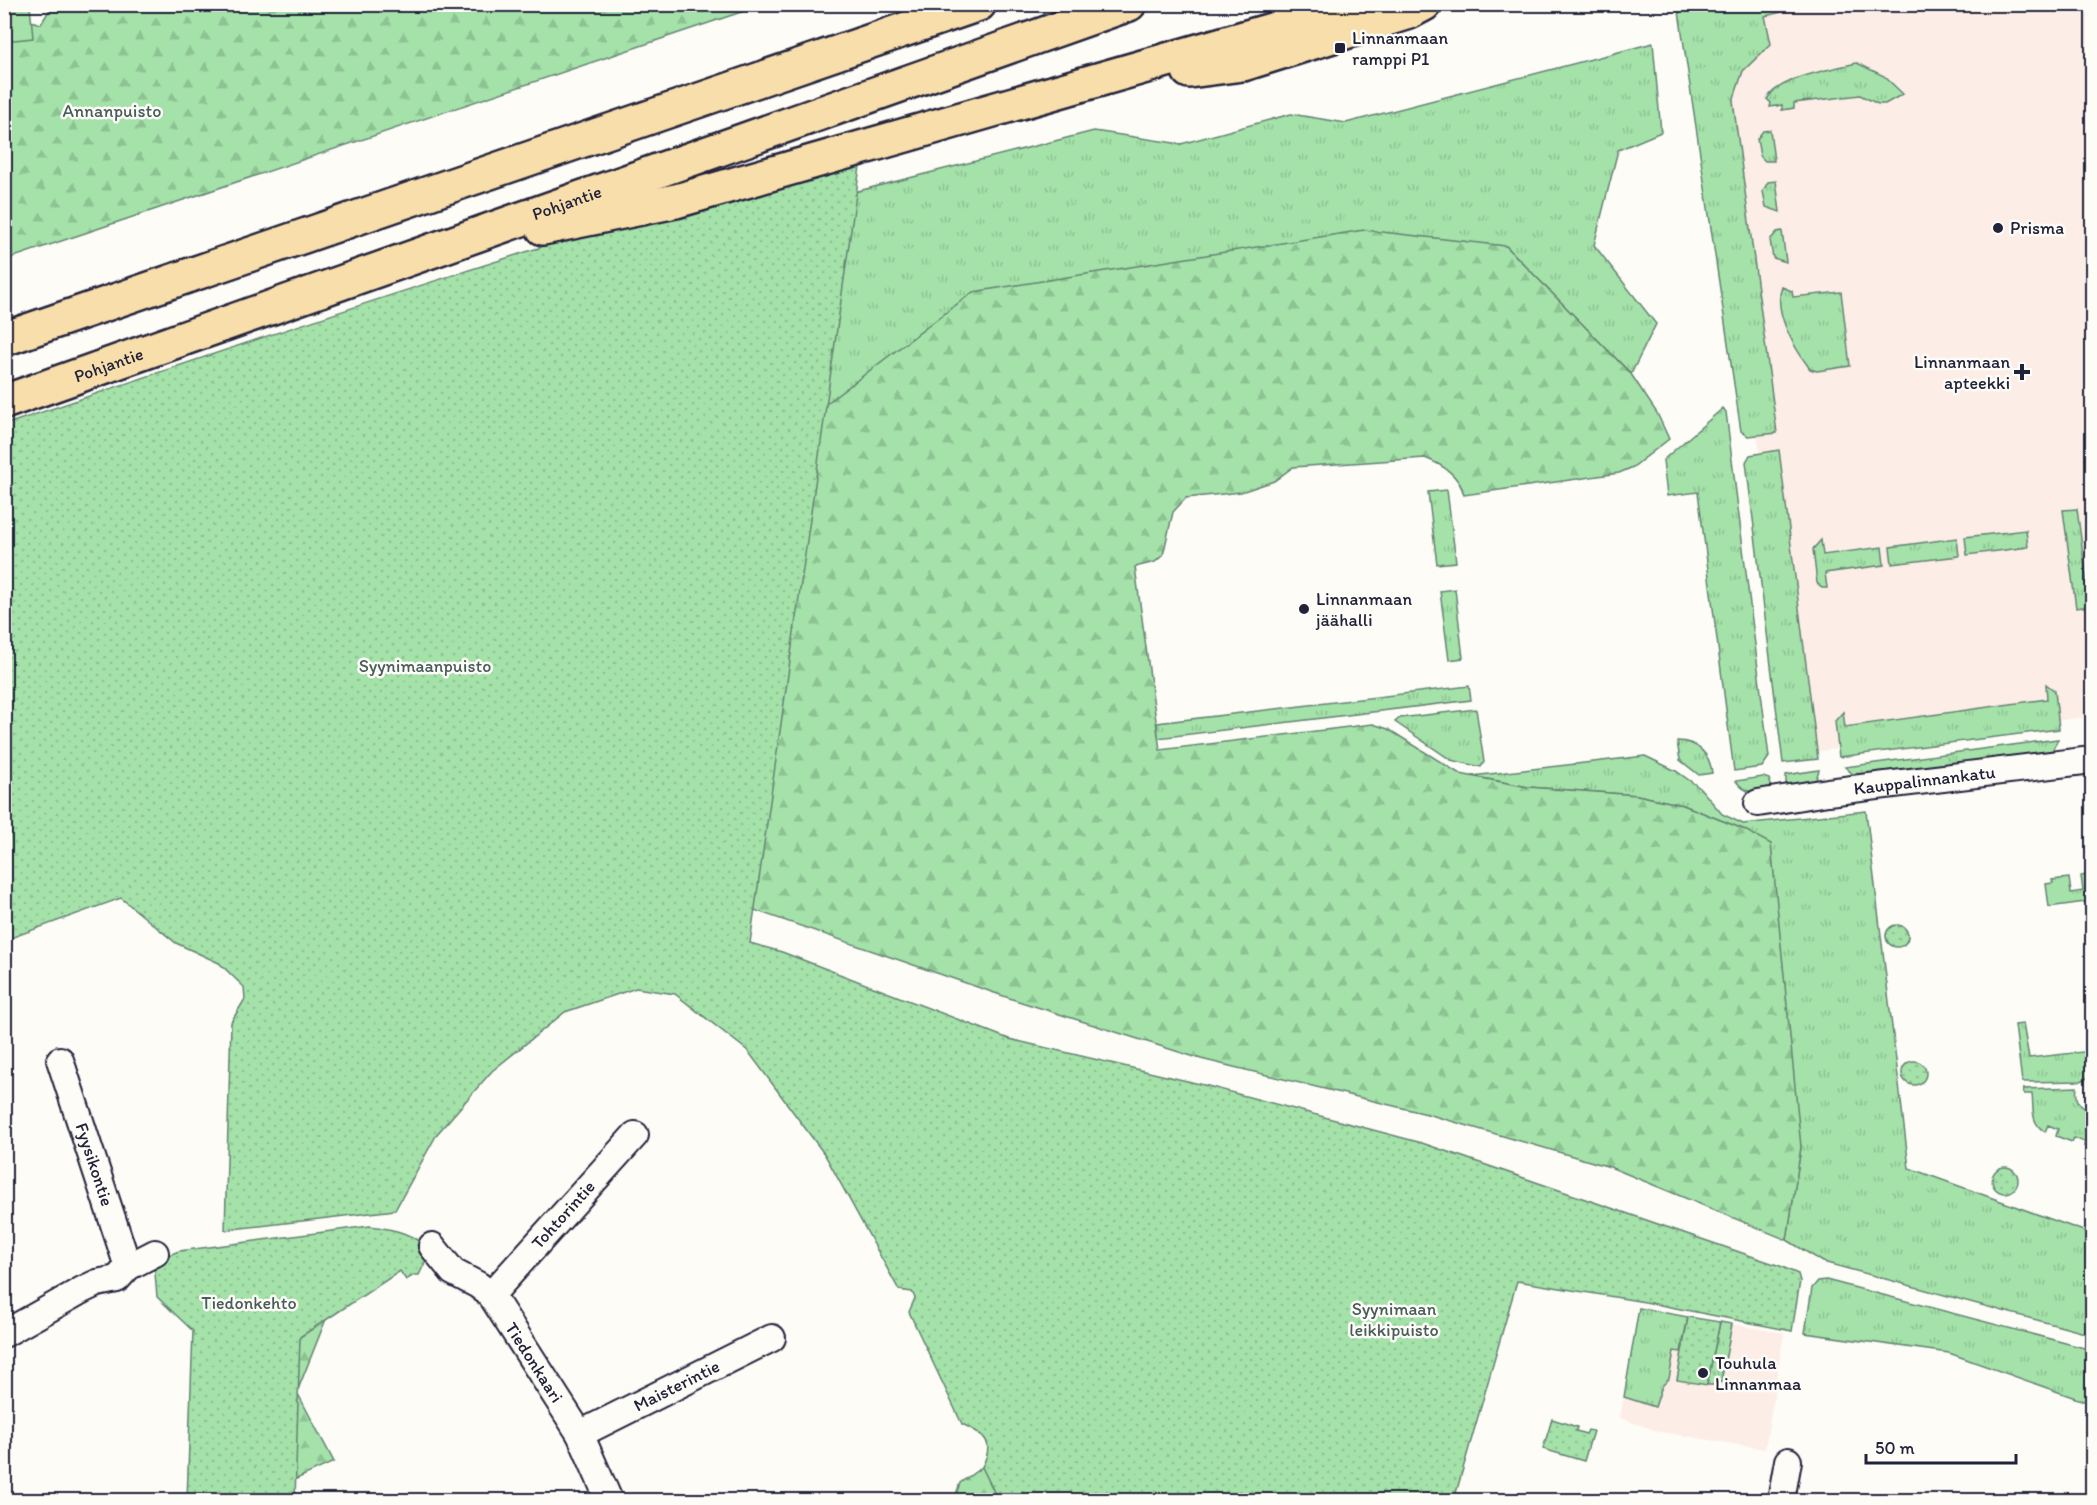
<svg xmlns="http://www.w3.org/2000/svg" width="2097" height="1505" font-family="Itim,sans-serif">
  <style>
    .built { fill: #fcede6 }
    .grass { fill: url(#grass-tufts); stroke: #638272; stroke-width: 1.5 }
    .forest { fill: url(#forest-firs); stroke: #638272; stroke-width: 1.5 }
    .park { fill: url(#park-dots); stroke: #638272; stroke-width: 1.5 }
    .pitch { fill: #a4e2a9; stroke: #638272; stroke-width: 1.5 }
    .lines { fill: none; stroke-linecap: round; stroke-linejoin: round }
    .minor-casing { stroke: #22223b; stroke-width: 30 }
    .highway-casing { stroke: #22223b; stroke-width: 38 }
    .minor { stroke: #fdfcf7; stroke-width: 26 }
    .highway { stroke: #f8deab; stroke-width: 33 }
    .poi-dot { fill: #22223b; stroke: #fdfcf7; stroke-width: 2 }
    .labels { text-anchor: middle; dominant-baseline: central; stroke-width: 5; stroke-linejoin: round; paint-order: stroke }
    .poi-label { font-size: 18px; fill: #22223b; stroke: #fdfcf7; text-anchor: start }
    .park-label { font-size: 18px; fill: #495c5c; stroke: #fdfcf7 }
    .street-label { font-size: 18px; fill: #22223b; stroke: #fdfcf7 }
  </style>
  <defs>
    <pattern id="grass-tufts" width="24" height="20" patternUnits="userSpaceOnUse" patternTransform="scale(1.5)"><rect width="24" height="20" fill="#a4e2a9"/><path d="M3 7l-1-3M5 7V3M7 7l1-3M15 17l-1-3M17 17v-4M19 17l1-3" fill="none" stroke="#8dc292"/></pattern>
    <pattern id="forest-firs" width="22" height="20" patternUnits="userSpaceOnUse" patternTransform="scale(1.5)"><rect width="22" height="20" fill="#a4e2a9"/><path d="M5 1l3.5 6h-7zM16 11l3.5 6h-7z" fill="#8dc292"/></pattern>
    <pattern id="park-dots" width="8" height="8" patternUnits="userSpaceOnUse" patternTransform="scale(1.5)"><rect width="8" height="8" fill="#a4e2a9"/><path d="M2 2h.1M6 6h.1" fill="none" stroke="#8dc292" stroke-width="1.8" stroke-linecap="round"/></pattern>
  </defs>
  <rect width="100%" height="100%" fill="#fdfcf7"/>
  <filter id="ink" filterUnits="userSpaceOnUse"><feTurbulence type="fractalNoise" baseFrequency=".0167" numOctaves="2"/><feDisplacementMap in="SourceGraphic" scale="12" xChannelSelector="R" yChannelSelector="G"/><feConvolveMatrix kernelMatrix="1 2 1 2 8 2 1 2 1" color-interpolation-filters="sRGB"/></filter>
  <g filter="url(#ink)">
    <!-- built -->
    <path class="built" d="M1808,5H2092V716L1797,754L1707,30Z
      M1639,1308L1784,1333L1765,1449L1660,1432L1620,1418Z"/>
    <!-- grass -->
    <path class="grass" d="M1678,5H1811L1765,16L1771,44L1743,71L1733,101L1777,433L1748,436L1741,431Z
      M1653,43L1661,132L1618,150L1594,245L1656,324L1631,374L1506,246L647,540L827,199L1094,131L1181,144L1291,114L1346,123Z
      M1857,63L1884,76L1903,94L1885,104H1878L1860,95L1794,103V108L1782,110V105L1770,107L1771,103L1767,99C1778,78 1834,68 1857,63Z
      M1770,130L1774,161H1765L1760,156L1757,139L1763,131Z
      M1776,181L1780,212L1766,207L1763,191L1768,182Z
      M1782,231L1786,262L1773,258L1770,240L1777,232Z
      M1782,287L1792,291L1793,297L1841,292L1850,366L1817,371L1810,369C1796,350 1772,312 1782,287Z
      M1723,408L1726,412L1769,757L1762,767L1734,771L1698,492L1667,496L1663,460Z
      M1779,450L1818,759L1783,763L1746,462L1750,455Z
      M1447,490L1456,562L1437,564L1428,492Z
      M2077,509L2090,606L2076,608L2063,510Z
      M2026,530L2028,547L1967,555L1965,537Z
      M1957,538L1959,556L1892,564L1890,547Z
      M1821,540L1823,555L1882,547L1884,565L1825,573L1827,588H1822L1817,583L1813,549Z
      M1455,589L1463,658L1449,660L1440,591Z
      M2046,684L2055,691L2059,729L1839,757L1835,721L1843,712L1845,727L2047,699Z
      M1469,686L1471,700L1158,738L1157,723Z
      M1476,709L1484,762L1481,767L1451,760L1395,722L1400,718Z
      M2058,739L2052,751L2046,755L1857,778L1845,767Z
      M1677,741C1697,741 1710,754 1712,773L1699,775L1680,760Z
      M1645,756L1676,771L1700,788L1722,814L1743,824L1866,811L1909,1168L2092,1234V1335L1823,1262L1787,1240L1801,1147L1743,829L1683,805L1637,795L1528,787L1472,776Z
      M1819,770L1815,783L1786,789V775Z
      M1763,777L1769,779L1773,791C1757,794 1746,795 1736,781Z
      M2092,874V901L2049,907L2046,884L2053,883L2052,880L2069,878L2071,893L2083,891L2081,876Z
      M2023,1024L2029,1058L2092,1051V1076L2081,1081L2022,1082L2015,1025Z
      M2077,1087C2075,1099 2079,1109 2092,1111V1149L2084,1146L2085,1142L2074,1138L2072,1142L2056,1136L2058,1129L2048,1125L2045,1132C2030,1122 2034,1110 2032,1094H2024L2023,1089Z
      M1826,1280L2092,1350V1404L1949,1353L1805,1333L1812,1288L1818,1281Z
      M1639,1308L1688,1317L1681,1352L1674,1351L1669,1379L1662,1386L1655,1407L1624,1397Z
      M1720,1322L1732,1324L1721,1382L1715,1385H1707Z"/>
    <!-- forest -->
    <path class="forest" d="M53,4L762,5L5,260L4,13L41,24Z
      M1364,230L1506,246L1631,374L1657,413L1669,439L1633,467L1619,473L1464,495C1459,475 1443,465 1425,458L1293,467L1274,481L1241,492L1186,498L1173,512L1163,555L1155,562L1135,567L1160,750L1373,724L1388,729L1460,774L1528,787L1637,795L1683,805L1743,829L1771,844L1801,1147L1787,1240L1610,1167L1427,1114L1201,1059L1015,1000L702,892L647,540L973,292Z
      M297,1304L328,1314L297,1392L334,1462L250,1500Z
      M990,1452L1021,1500H954L960,1483L982,1467Z"/>
    <!-- park -->
    <path class="park" d="M862,152L750,943L782,952L1009,1039L1204,1085L1422,1143L1780,1266L1798,1274L1800,1281L1792,1331L1645,1302L1517,1281L1454,1500H998L982,1467C995,1442 986,1435 962,1424L909,1312L915,1298L912,1292L899,1290L825,1155L748,1051L675,994L636,988L565,1012L492,1071L437,1134L395,1210L225,1230L231,1022L245,999L244,987L219,963L176,943L121,898L5,940L4,425C288,328 573,232 862,152Z
      M1886 936a11 11 0 1 1 22 0a11 11 0 1 1-22 0Z
      M1902 1073a12 12 0 1 1 24 0a12 12 0 1 1-24 0Z
      M1992 1180a13 13 0 1 1 26 0a13 13 0 1 1-26 0Z
      M370,1226C392,1229 416,1233 430,1252L419,1275H414L406,1280L400,1271L300,1337L295,1500H187L193,1331L157,1297L154,1261L179,1251Z
      M1688,1317L1720,1322L1707,1385L1677,1380Z
      M1552,1419L1577,1427L1576,1431L1586,1434L1588,1430L1593,1431L1584,1461L1543,1449Z"/>
    <!-- pitch -->
    <path class="pitch" d="M5,4L30,5L33,38L5,41Z"/>
    <g class="lines">
      <!-- minor casing -->
      <g class="minor-casing">
        <g id="minor">
          <path id="s1" d="M1758,803L1828,792L2092,760"/>
          <path id="s2" d="M60,1060L128,1267"/>
          <path id="s3" d="M432,1246L453,1272L478,1285L491,1295L580,1434L609,1500"/>
          <path id="s4" d="M491,1295L635,1135"/>
          <path d="M4,1334L82,1290L97,1283L117,1279L128,1267L155,1253"/>
          <path id="s5" d="M580,1434L772,1338"/>
          <path d="M1781,1500L1788,1461"/>
        </g>
      </g>
      <!-- highway casing -->
      <g class="highway-casing">
        <g id="highway">
          <path d="M1189,71L1243,64L1409,12L1424,4"/>
          <path d="M543,228L676,201L1362,4"/>
          <path d="M4,339L979,4"/>
          <path id="s6" d="M4,402L1129,4"/>
        </g>
      </g>
      <!-- minor -->
      <use href="#minor" class="minor"/>
      <!-- highway -->
      <use href="#highway" class="highway"/>
    </g>
  </g>
  <!-- markers -->
  <g class="poi-dot">
    <rect x="1334" y="42" width="12" height="12" rx="3"/>
    <circle cx="1998" cy="228" r="6"/>
    <path d="M2019 363h6v6h6v6h-6v6h-6v-6h-6v-6h6z"/>
    <circle cx="1304" cy="609" r="6"/>
    <circle cx="1703" cy="1373" r="6"/>
  </g>
  <g class="labels">
    <!-- poi labels -->
    <g class="poi-label">
      <text x="1352" y="38">Linnanmaan<tspan x="1352" dy="21">ramppi P1</tspan></text>
      <text x="2010" y="228">Prisma</text>
      <text x="2010" y="362" text-anchor="end">Linnanmaan<tspan x="2010" dy="21">apteekki</tspan></text>
      <text x="1316" y="599">Linnanmaan<tspan x="1316" dy="21">jäähalli</tspan></text>
      <text x="1715" y="1363">Touhula<tspan x="1715" dy="21">Linnanmaa</tspan></text>
    </g>
    <!-- park labels -->
    <g class="park-label">
      <text x="112" y="111">Annanpuisto</text>
      <text x="425" y="666">Syynimaanpuisto</text>
      <text x="249" y="1303">Tiedonkehto</text>
      <text x="1394" y="1309">Syynimaan<tspan x="1394" dy="21">leikkipuisto</tspan></text>
    </g>
    <!-- street labels -->
    <g class="street-label">
      <text stroke="none"><textPath href="#s6" startOffset="597">Pohjantie</textPath></text>
      <text stroke="none"><textPath href="#s6" startOffset="111">Pohjantie</textPath></text>
      <text stroke="none"><textPath href="#s1" startOffset="168">Kauppalinnankatu</textPath></text>
      <text stroke="none"><textPath href="#s2" startOffset="110">Fyysikontie</textPath></text>
      <text stroke="none"><textPath href="#s4" startOffset="108">Tohtorintie</textPath></text>
      <text stroke="none"><textPath href="#s3" startOffset="158">Tiedonkaari</textPath></text>
      <text stroke="none"><textPath href="#s5" startOffset="108">Maisterintie</textPath></text>
    </g>
  </g>
  <!-- margin -->
  <rect width="2097" height="1505" fill="none" stroke="#fdfcf7" stroke-width="24"/>
  <rect x="12" y="12" width="2073" height="1481" fill="none" stroke="#22223b" stroke-width="2" filter="url(#ink)"/>
  <!-- scale -->
  <path d="M1866 1454v9h150v-9" fill="none" stroke="#22223b" stroke-width="3"/>
  <text x="1875" y="1454" font-size="18" fill="#22223b" stroke="#fdfcf7" stroke-width="4.5" paint-order="stroke">50 m</text>
</svg>
